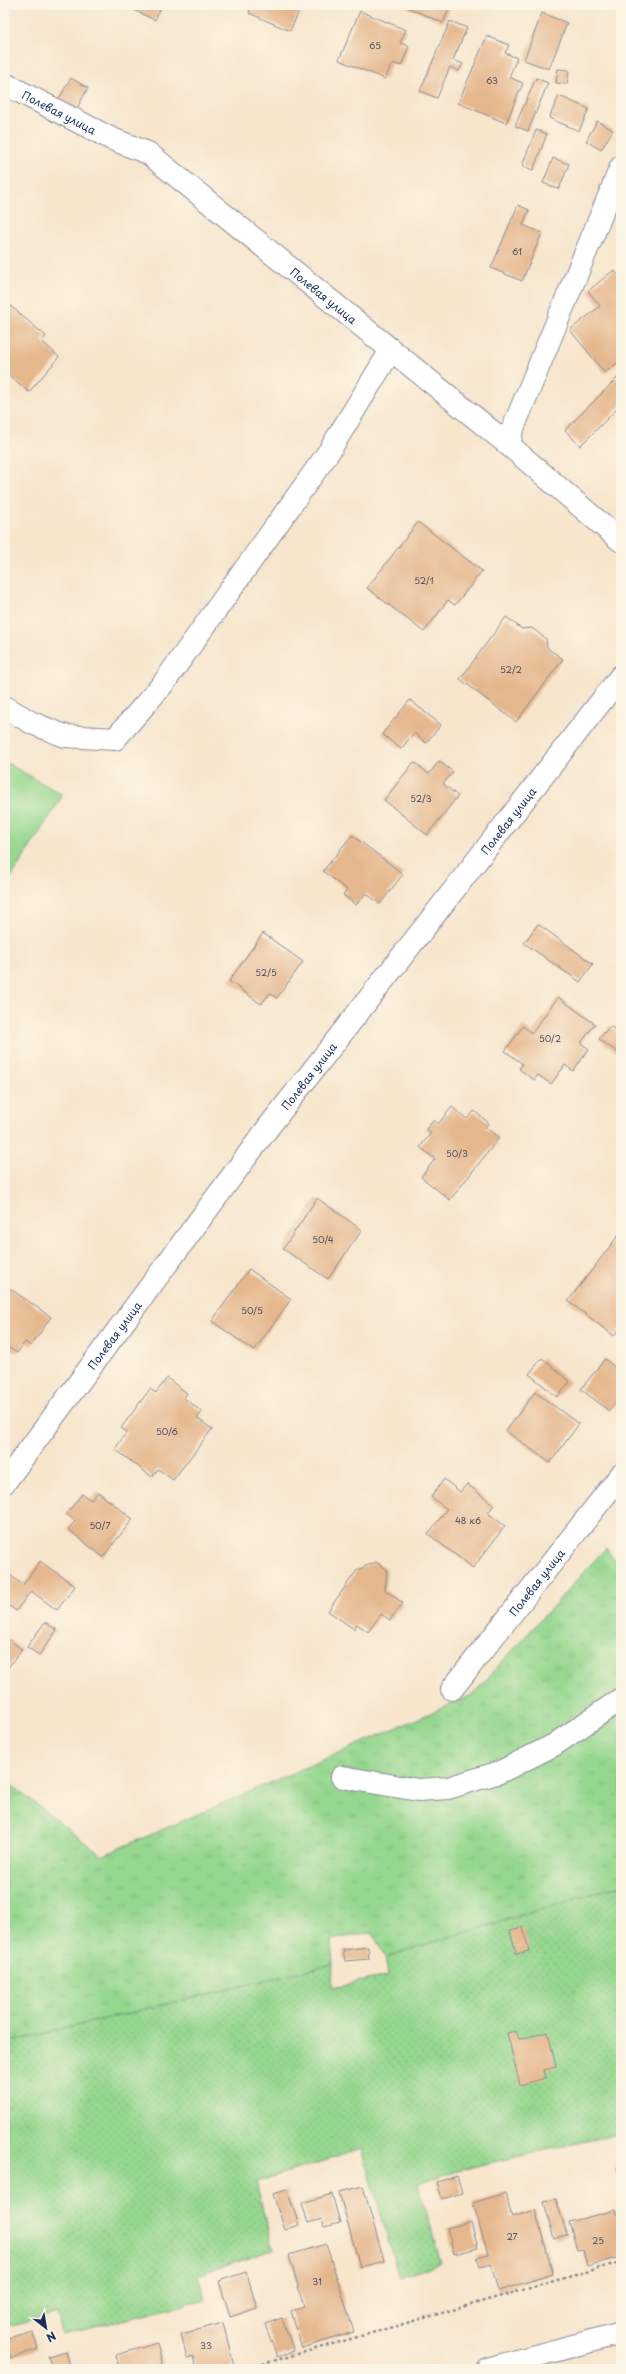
<svg xmlns="http://www.w3.org/2000/svg" width="626" height="2374" font-family="'Playpen Sans',sans-serif">
  <style>
    .grass { fill: url(#grass-tufts); stroke: #588376 }
    .park { fill: #95d78e; stroke: #588376 }
    .garden { fill: url(#garden-dots); stroke: #588376 }
    .building { fill: #e5b78d }
    .lines { fill: none; stroke-linecap: round; stroke-linejoin: round }
    .minor-casing { stroke: #898a95; stroke-width: 24 }
    .path { stroke: #898a95; stroke-width: 2.5; stroke-dasharray: 3 3; stroke-linecap: butt }
    .minor { stroke: #fff; stroke-width: 22 }
    .labels { text-anchor: middle; dominant-baseline: central; stroke-width: 3; stroke-linejoin: round; paint-order: stroke }
    .number-label { font-size: 9px; fill: #4e516a }
    .street-label { font-size: 11px; fill: #1b2f5e; stroke: #fcf5e5 }
  </style>
  <defs>
    <pattern id="grass-tufts" width="24" height="20" patternUnits="userSpaceOnUse"><rect width="24" height="20" fill="#95d78e"/><path d="M3 7l-1-3M5 7V3M7 7l1-3M15 17l-1-3M17 17v-4M19 17l1-3" fill="none" stroke="#80b97d"/></pattern>
    <pattern id="garden-dots" width="8" height="8" patternUnits="userSpaceOnUse"><rect width="8" height="8" fill="#95d78e"/><path d="M2 2h.1M6 6h.1" fill="none" stroke="#80b97d" stroke-width="1.8" stroke-linecap="round"/></pattern>
  </defs>
  <rect width="100%" height="100%" fill="#fcf5e5"/>
  <filter id="ink" filterUnits="userSpaceOnUse"><feTurbulence type="fractalNoise" baseFrequency=".025" numOctaves="2"/><feDisplacementMap in="SourceGraphic" scale="8" xChannelSelector="R" yChannelSelector="G"/><feConvolveMatrix kernelMatrix="1 2 1 2 8 2 1 2 1" color-interpolation-filters="sRGB"/></filter>
  <filter id="wash" filterUnits="userSpaceOnUse"><feTurbulence type="fractalNoise" baseFrequency=".012" numOctaves="4" result="noise"/><feDisplacementMap in="SourceGraphic" scale="16" xChannelSelector="R" yChannelSelector="G"/><feGaussianBlur stdDeviation="0.9" result="paint"/><feColorMatrix in="noise" values="0 0 0 0 0 0 0 0 0 0 0 0 0 0 0 0 0 1.4 0 .05"/><feComposite in="paint" operator="in"/></filter>
  <g filter="url(#wash)">
    <rect width="100%" height="100%" fill="#f7e5cc"/>
    <!-- grass -->
    <path class="grass" d="M606,1548L621,1570V1885L385,1957L372,1932L331,1940L333,1964L5,2043V1780L102,1856L472,1695Z"/>
    <!-- park -->
    <path class="park" d="M5,762L63,795L5,887Z"/>
    <!-- garden -->
    <path class="garden" d="M621,1885V2133L472,2167L418,2183L441,2263L399,2278L362,2149L256,2182L273,2250L198,2275L205,2300L62,2335L57,2313L5,2327V2043L333,1964L332,1987L388,1976L385,1957Z"/>
    <g id="blocks">
      <!-- building -->
      <path class="building" d="M123,5H162L155,20Z
        M252,5H302L290,31L249,13Z
        M402,5H451L443,23Z
        M360,11L406,30L400,43L409,46L401,66L392,63L385,79L339,60Z
        M542,13L567,23L549,69L524,60Z
        M450,21L467,28L453,60L463,64L459,71L450,67L437,98L420,91Z
        M487,36L509,45L505,53L517,58L509,77L523,83L506,123L458,103Z
        M558,69L569,70L567,84L556,83Z
        M71,78L88,88L76,110L58,100Z
        M536,78L548,83L528,131L515,126Z
        M559,96L589,109L579,131L549,118Z
        M597,121L613,130L601,150L586,141Z
        M536,130L547,134L533,170L522,166Z
        M553,158L569,164L559,189L543,183Z
        M518,205L529,210L523,225L542,233L522,281L491,268Z
        M614,270L621,278V360L605,373L570,330L600,306L588,291Z
        M7,303L46,336L42,341L59,357L29,392L5,372V306Z
        M617,378L621,382V405L580,446L565,430Z
        M418,522L482,571L455,605L448,600L424,632L367,588Z
        M506,617L522,629L532,628L546,639L547,648L563,659L516,722L460,679Z
        M410,700L441,725L426,743L414,733L401,749L382,734Z
        M439,761L453,772L443,784L458,796L427,835L384,800L414,762L429,774Z
        M352,835L403,874L380,904L366,893L356,905L343,895L347,890L323,871Z
        M538,924L593,964L580,982L524,943Z
        M263,933L303,962L277,998L270,993L261,1004L229,981Z
        M558,997L595,1024L581,1043L589,1049L573,1071L565,1065L551,1084L538,1075L534,1080L519,1069L523,1064L505,1051L523,1026L532,1033Z
        M610,1026L621,1034V1055L599,1039Z
        M452,1107L467,1119L474,1111L489,1123L485,1127L499,1138L450,1200L421,1177L435,1159L420,1147L431,1133L426,1129L434,1120L438,1124Z
        M317,1198L362,1230L328,1279L283,1249Z
        M621,1232V1327L614,1336L568,1301Z
        M249,1269L291,1299L254,1351L212,1321Z
        M5,1285L51,1317L31,1346L25,1342L17,1353L5,1345Z
        M542,1358L570,1382L557,1397L529,1374Z
        M605,1359L621,1372V1396L609,1411L581,1389Z
        M167,1378L187,1393L184,1398L202,1412L197,1418L212,1429L173,1480L158,1469L152,1477L115,1449L127,1432L121,1428L150,1389L156,1393Z
        M535,1392L579,1424L550,1463L506,1431Z
        M444,1479L460,1492L467,1484L494,1505L488,1513L505,1526L473,1568L428,1534L447,1509L431,1497Z
        M98,1492L133,1519L103,1557L68,1529L75,1521L66,1514L82,1494L91,1500Z
        M40,1561L75,1586L57,1610L31,1591L16,1611L5,1603V1571L23,1585Z
        M376,1562L387,1569L385,1590L403,1603L390,1620L381,1614L368,1632L357,1624L354,1629L328,1611L357,1570Z
        M45,1622L57,1630L39,1655L27,1647Z
        M5,1636L22,1650L5,1671Z
        M523,1927L529,1951L516,1954L510,1930Z
        M368,1947L369,1959L345,1961L343,1950Z
        M516,2031L519,2039L548,2032L556,2067L544,2070L546,2078L520,2085L507,2033Z
        M621,2166V2182H620L617,2167Z
        M457,2176L462,2193L442,2199L437,2182Z
        M363,2186L384,2261L360,2267L339,2192Z
        M287,2190L299,2225L285,2230L273,2194Z
        M505,2193L512,2217L535,2210L553,2274L498,2291L491,2264L480,2267L477,2257L488,2254L473,2203Z
        M332,2194L340,2223L324,2227L322,2219L308,2223L302,2203Z
        M556,2199L567,2235L554,2239L544,2202Z
        M616,2210L621,2230V2257L587,2266L583,2249L577,2250L569,2222Z
        M471,2222L478,2248L454,2254L447,2228Z
        M326,2244L354,2332L302,2348L291,2311L304,2307L289,2255Z
        M246,2272L257,2308L230,2317L219,2281Z
        M282,2318L294,2351L277,2357L265,2324Z
        M223,2323L234,2366L223,2369H196L193,2356L187,2358L181,2334Z
        M32,2331L38,2349L11,2358L5,2339Z
        M157,2343L164,2369H119L116,2355Z
        M66,2351L71,2369H52L48,2356Z
        M86,2366L87,2369H76V2368Z"/>
    </g>
  </g>
  <g filter="url(#ink)">
    <use href="#blocks" fill-opacity="0" stroke="#898a95" stroke-width="1"/>
    <g class="lines">
      <!-- minor casing -->
      <g class="minor-casing">
        <g id="minor">
          <path id="s1" d="M5,84L112,139L148,153L510,446L621,541"/>
          <path d="M510,446L511,433L621,167"/>
          <path d="M5,707L32,723L65,736L115,739L163,684L328,453L391,350"/>
          <path id="s2" d="M5,1482L267,1129L621,676"/>
          <path id="s3" d="M452,1689L621,1475"/>
          <path d="M342,1777L418,1790L448,1788L500,1772L554,1745L621,1699"/>
          <path d="M487,2369L621,2333"/>
        </g>
      </g>
      <!-- path -->
      <path class="path" d="M245,2369L621,2262"/>
      <!-- minor -->
      <use href="#minor" class="minor"/>
    </g>
  </g>
  <g class="labels">
    <!-- number labels -->
    <g class="number-label">
      <text x="375" y="45">65</text>
      <text x="492" y="80">63</text>
      <text x="517" y="251">61</text>
      <text x="424" y="580">52/1</text>
      <text x="511" y="669">52/2</text>
      <text x="421" y="798">52/3</text>
      <text x="266" y="972">52/5</text>
      <text x="550" y="1038">50/2</text>
      <text x="457" y="1153">50/3</text>
      <text x="323" y="1239">50/4</text>
      <text x="252" y="1310">50/5</text>
      <text x="167" y="1431">50/6</text>
      <text x="468" y="1520">48 к6</text>
      <text x="100" y="1525">50/7</text>
      <text x="512" y="2236">27</text>
      <text x="598" y="2240">25</text>
      <text x="317" y="2281">31</text>
      <text x="206" y="2345">33</text>
    </g>
    <!-- street labels -->
    <g class="street-label">
      <text stroke="none"><textPath href="#s1" startOffset="61">Полевая улица</textPath></text>
      <text stroke="none"><textPath href="#s1" startOffset="385">Полевая улица</textPath></text>
      <text stroke="none"><textPath href="#s2" startOffset="831">Полевая улица</textPath></text>
      <text stroke="none"><textPath href="#s2" startOffset="507">Полевая улица</textPath></text>
      <text stroke="none"><textPath href="#s2" startOffset="183">Полевая улица</textPath></text>
      <text stroke="none"><textPath href="#s3" startOffset="136">Полевая улица</textPath></text>
    </g>
  </g>
  <!-- margin -->
  <rect width="626" height="2374" fill="none" stroke="#fcf5e5" stroke-width="20"/>
  <!-- north arrow -->
  <g transform="translate(46 2328) rotate(149)" stroke="#fcf5e5" stroke-width="3" paint-order="stroke">
  <path d="M0-3L7 15L0 10L-7 15Z" fill="#1b2f5e"/>
  <text y="-6" font-size="11" font-weight="bold" text-anchor="middle" fill="#1b2f5e">N</text>
  </g>
</svg>
